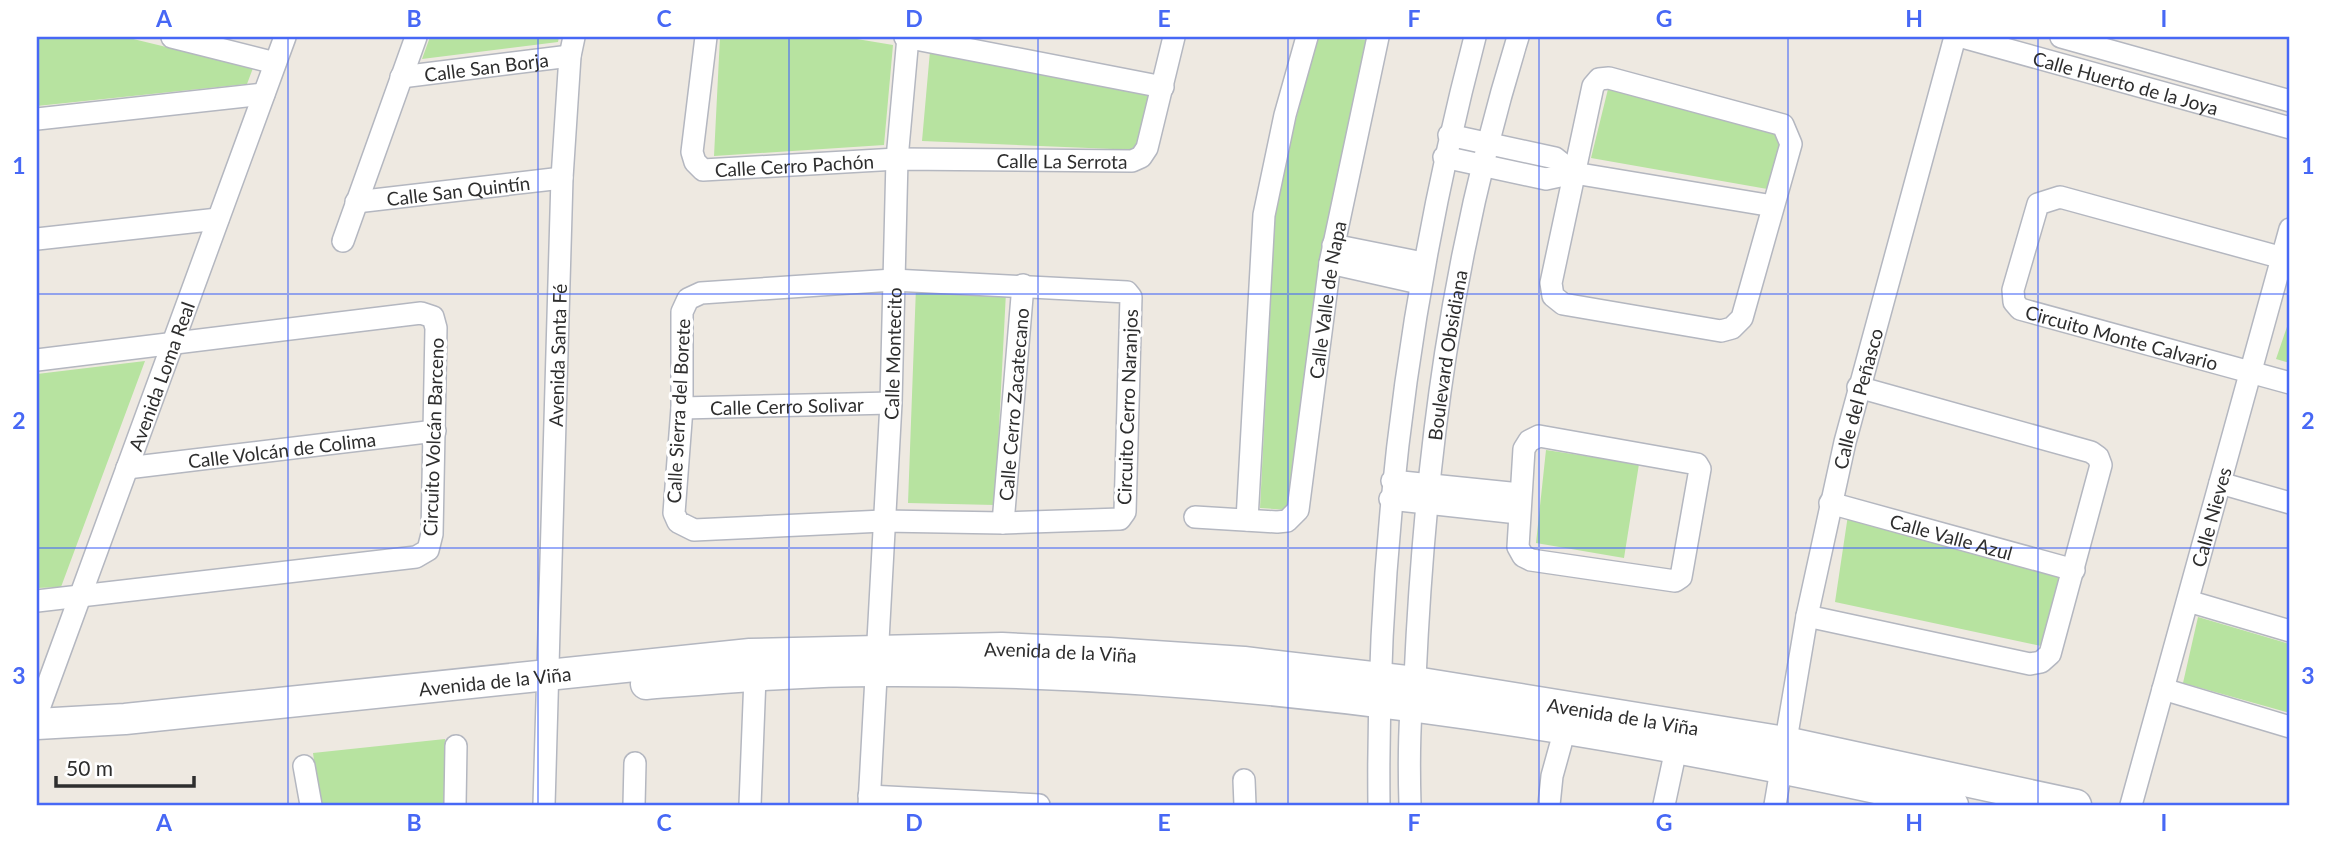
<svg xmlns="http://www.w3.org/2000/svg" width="2327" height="842" font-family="Lato,sans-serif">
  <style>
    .green { fill: #b7e3a0 }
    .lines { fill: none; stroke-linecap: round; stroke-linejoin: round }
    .street-casing { stroke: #b4b7c0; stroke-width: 24 }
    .secondary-casing { stroke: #b4b7c0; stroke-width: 33 }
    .street { stroke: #fff; stroke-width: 21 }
    .secondary { stroke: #fff; stroke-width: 30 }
    .grid { fill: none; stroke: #4768f5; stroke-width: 2; stroke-opacity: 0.55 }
    .labels { text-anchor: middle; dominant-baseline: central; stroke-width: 7; stroke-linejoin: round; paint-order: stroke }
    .street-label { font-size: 19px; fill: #2e2e2e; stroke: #fff }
    .neatline { fill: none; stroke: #4768f5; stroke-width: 2.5 }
    .grid-label { font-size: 23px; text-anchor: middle; font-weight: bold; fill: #4768f5 }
  </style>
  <rect width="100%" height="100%" fill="#eee9e1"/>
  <!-- green -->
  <path class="green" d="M37,37H125L253,68L247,84L37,106Z
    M430,37H559L558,42L422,59Z
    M720,37H845L893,45L884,145L714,156Z
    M1318,37L1373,40L1288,510L1260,508L1276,194Z
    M930,51L1153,93L1137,150L922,141Z
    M1609,85L1786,136L1773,190L1591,158Z
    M916,287L1006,292L995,505L908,503Z
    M2290,318V363L2276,359Z
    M145,361L61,587L37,588V374Z
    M1546,450L1639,464L1624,558L1536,543Z
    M1848,515L2061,577L2041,646L1835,602Z
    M2198,617L2290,644V713L2183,683Z
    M445,739L444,805H320L313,753Z"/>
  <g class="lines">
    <!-- street casing -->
    <g class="street-casing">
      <g id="street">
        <path d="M172,37L275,63"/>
        <path id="s1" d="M706,37L692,152L695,162L703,170L897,159L1132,161L1141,157L1147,148L1174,37"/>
        <path d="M905,37L1163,87"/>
        <path id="s2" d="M1962,37L2290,128"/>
        <path d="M2061,37L2290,101"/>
        <path id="s3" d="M401,77L570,56"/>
        <path d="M1609,78L1783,125L1791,144L1742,318L1732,328L1721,331L1563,304L1553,296L1551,283L1593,86L1599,79Z"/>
        <path d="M37,119L264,94"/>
        <path d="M1449,135L1555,158L1574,173"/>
        <path d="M1444,157L1546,179L1574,173L1773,206"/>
        <path id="s4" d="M356,202L562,178"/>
        <path d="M37,239L218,219"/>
        <path d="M343,241L416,37"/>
        <path d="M1333,245L1423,263"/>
        <path id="s5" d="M2290,260L2060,197L2038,204L2013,290L2014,302L2020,309L2290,383"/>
        <path d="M1330,263L1419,283"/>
        <path d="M893,280L1127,292L1131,297L1125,512L1120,519L1003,523L883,521L694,530L678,522L674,513L682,408V312L688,299L701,293Z"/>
        <path d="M37,360L421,313L433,317L436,328L432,534L428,550L416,557L37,601"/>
        <path id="s6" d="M682,408L891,403"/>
        <path d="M1539,436L1697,464L1700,469L1681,577L1675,581L1531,560L1523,556L1518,547L1524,449L1529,441Z"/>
        <path id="s7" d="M127,468L435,431"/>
        <path d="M1392,481L1520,494"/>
        <path d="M2220,483L2290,503"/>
        <path d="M1390,499L1518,513"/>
        <path id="s8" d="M1830,503L2074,570"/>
        <path id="s9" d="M1195,517L1277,522L1287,521L1298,510L1330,263L1378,37"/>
        <path d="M1247,520L1264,215L1285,115L1307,37"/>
        <path id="s10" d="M1003,523L1023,285"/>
        <path d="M2188,601L2290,631"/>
        <path d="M1807,616L2030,664L2041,662L2050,654L2101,465L2098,457L2091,452L1858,387"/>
        <path d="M2163,689L2290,727"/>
        <path id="s11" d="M37,714L285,37"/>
        <path d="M304,766L311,805"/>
        <path d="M1244,780L1245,805"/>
        <path d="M869,796L1039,805"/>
        <path d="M455,805L456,746"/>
        <path id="s12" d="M544,805L562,178L570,56L574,37"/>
        <path d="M634,805L635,763"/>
        <path d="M750,805L755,677"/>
        <path id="s13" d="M869,805L891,403L897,159L908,37"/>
        <path d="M1379,805C1376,544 1409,290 1475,37"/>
        <path id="s14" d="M1410,805C1409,773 1409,742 1411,710C1412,699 1415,689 1415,678C1425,455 1452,251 1518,37"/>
        <path d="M1549,805L1552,776L1565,729"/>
        <path d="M1664,805L1676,749"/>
        <path id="s15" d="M1775,805L1807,616L1845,442L1955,37"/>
        <path id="s16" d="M2131,805L2290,229"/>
      </g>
    </g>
    <!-- secondary casing -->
    <g class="secondary-casing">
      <g id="secondary">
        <path d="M646,684C722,678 801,671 877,671C1240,669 1600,725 1953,805"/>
        <path id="s17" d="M37,724L125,719L750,654L1002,648L1110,653L1244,662L1415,682L1785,742L2076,805"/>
      </g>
    </g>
    <!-- street -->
    <use href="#street" class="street"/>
    <!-- secondary -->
    <use href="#secondary" class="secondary"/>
  </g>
  <!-- grid -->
  <path class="grid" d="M288,37V805M538,37V805M789,37V805M1038,37V805M1288,37V805M1539,37V805M1788,37V805M2038,37V805M37,294H2290M37,548H2290"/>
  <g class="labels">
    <!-- street labels -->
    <g class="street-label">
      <text stroke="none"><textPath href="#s3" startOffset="86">Calle San Borja</textPath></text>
      <text stroke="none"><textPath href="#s2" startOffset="170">Calle Huerto de la Joya</textPath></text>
      <text stroke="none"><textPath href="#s1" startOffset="497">Calle La Serrota</textPath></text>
      <text stroke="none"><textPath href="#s1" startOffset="229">Calle Cerro Pachón</textPath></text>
      <text stroke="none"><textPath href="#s4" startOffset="103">Calle San Quintín</textPath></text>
      <text stroke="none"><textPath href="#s9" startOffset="320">Calle Valle de Napa</textPath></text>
      <text stroke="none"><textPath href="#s5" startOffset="478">Circuito Monte Calvario</textPath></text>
      <text stroke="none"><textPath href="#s13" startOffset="452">Calle Montecito</textPath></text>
      <text stroke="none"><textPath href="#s12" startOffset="450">Avenida Santa Fé</textPath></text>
      <text stroke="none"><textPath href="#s14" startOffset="452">Boulevard Obsidiana</textPath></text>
      <text stroke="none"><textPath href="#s11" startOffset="360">Avenida Loma Real</textPath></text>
      <text stroke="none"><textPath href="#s15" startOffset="415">Calle del Peñasco</textPath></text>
      <text stroke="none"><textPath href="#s10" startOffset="119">Calle Cerro Zacatecano</textPath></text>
      <text stroke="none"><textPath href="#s6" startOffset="105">Calle Cerro Solivar</textPath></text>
      <text transform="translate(1127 407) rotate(-88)">Circuito Cerro Naranjos</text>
      <text transform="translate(678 411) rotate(-87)">Calle Sierra del Borete</text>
      <text transform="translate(433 437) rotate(-88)">Circuito Volcán Barceno</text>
      <text stroke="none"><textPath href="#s7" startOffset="156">Calle Volcán de Colima</textPath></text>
      <text stroke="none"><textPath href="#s16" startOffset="299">Calle Nieves</textPath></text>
      <text stroke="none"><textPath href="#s8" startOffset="126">Calle Valle Azul</textPath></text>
      <text stroke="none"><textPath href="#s17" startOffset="1027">Avenida de la Viña</textPath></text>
      <text stroke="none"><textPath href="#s17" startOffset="460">Avenida de la Viña</textPath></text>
      <text stroke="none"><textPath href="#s17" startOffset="1594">Avenida de la Viña</textPath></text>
    </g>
  </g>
  <!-- border -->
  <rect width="2327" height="842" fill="none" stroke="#ffffff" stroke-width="77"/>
  <!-- scale -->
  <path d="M56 776v10h138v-10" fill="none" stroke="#2e2e2e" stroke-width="3.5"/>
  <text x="66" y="776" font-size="21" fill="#2e2e2e" stroke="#ffffff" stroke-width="5" paint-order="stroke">50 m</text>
  <rect x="38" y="38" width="2250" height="766" class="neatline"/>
  <g class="grid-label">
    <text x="164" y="27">A</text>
    <text x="414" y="27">B</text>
    <text x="664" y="27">C</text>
    <text x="914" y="27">D</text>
    <text x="1164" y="27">E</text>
    <text x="1414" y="27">F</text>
    <text x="1664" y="27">G</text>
    <text x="1914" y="27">H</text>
    <text x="2164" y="27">I</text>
    <text x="19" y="174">1</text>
    <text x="2308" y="174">1</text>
    <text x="19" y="429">2</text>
    <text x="2308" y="429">2</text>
    <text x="19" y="684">3</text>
    <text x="2308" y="684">3</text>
    <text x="164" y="831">A</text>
    <text x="414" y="831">B</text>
    <text x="664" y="831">C</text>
    <text x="914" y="831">D</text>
    <text x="1164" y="831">E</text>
    <text x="1414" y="831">F</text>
    <text x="1664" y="831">G</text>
    <text x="1914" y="831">H</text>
    <text x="2164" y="831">I</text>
  </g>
</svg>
